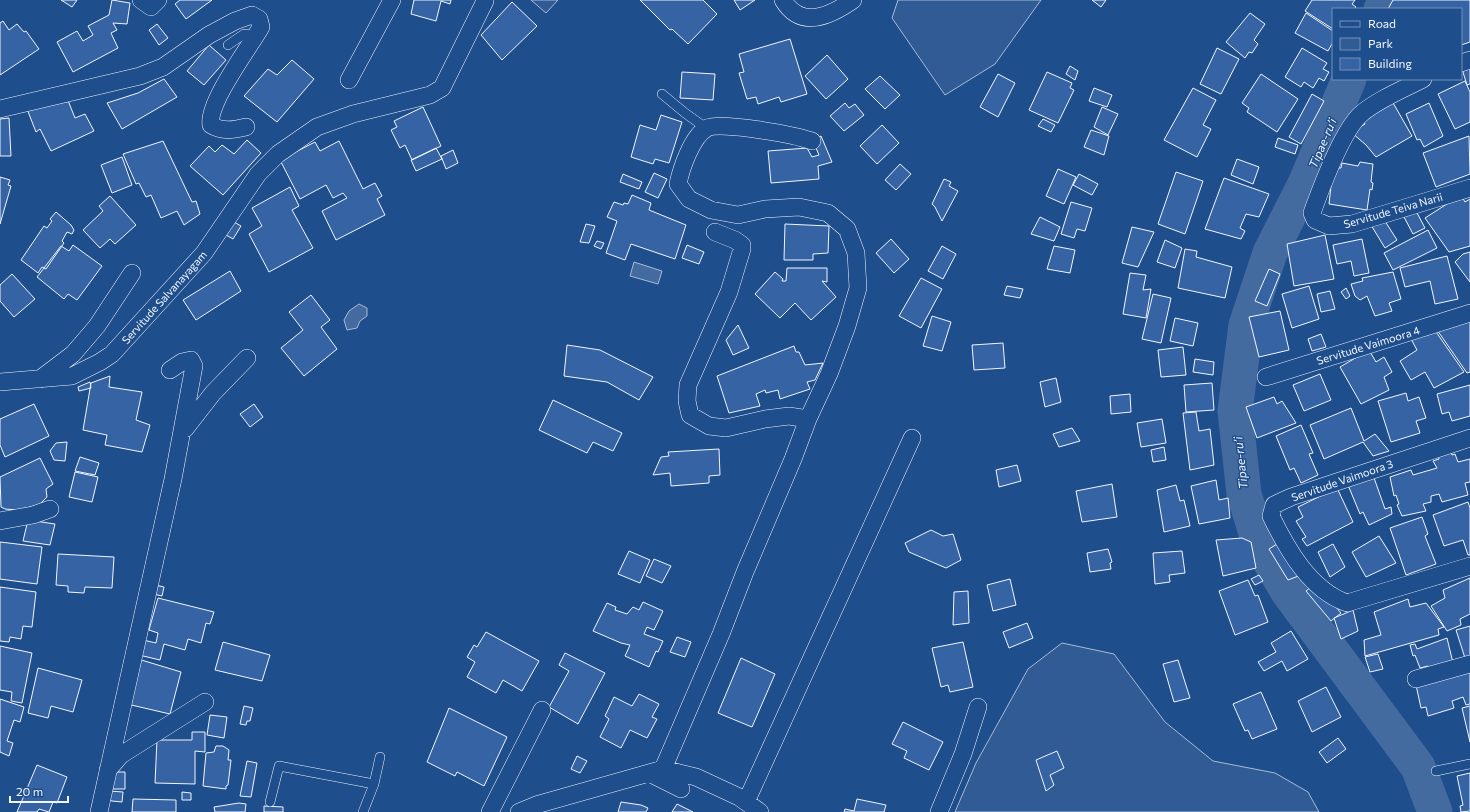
<svg xmlns="http://www.w3.org/2000/svg" width="1470" height="812" font-family="Commissioner,sans-serif">
  <style>
    .green { fill: #305b95; stroke: #a8bbd7 }
    .water { fill: #446ba0; stroke: #a8bbd7 }
    .lines { fill: none; stroke-linecap: round; stroke-linejoin: round }
    .river { stroke: #446ba0; stroke-width: 35 }
    .building { fill: #3563a3; stroke: #f2f6ff }
    .lane-casing { stroke: #f2f6ff; stroke-width: 10 }
    .street-casing { stroke: #f2f6ff; stroke-width: 18 }
    .lane { stroke: #1f4e8c; stroke-width: 9 }
    .street { stroke: #1f4e8c; stroke-width: 17 }
    .labels { text-anchor: middle; dominant-baseline: central; stroke-width: 3; stroke-linejoin: round; paint-order: stroke }
    .street-label { font-size: 11px; fill: #f2f6ff; stroke: #1f4e8c }
    .water-label { font-size: 12px; font-style: italic; fill: #f2f6ff; stroke: #1f4e8c }
  </style>
  <rect width="100%" height="100%" fill="#1f4e8c"/>
  <!-- green -->
  <path class="green" d="M531,0H558L546,13Z
    M898,0H1041L995,64L945,95L892,18Z
    M1062,643L1114,654L1165,722L1213,761L1275,773L1308,792L1319,812H955L976,763L1028,669Z"/>
  <!-- water -->
  <path class="water" d="M634,262L662,271L658,284L630,276Z
    M359,304L367,308V316L360,321L357,328L347,330L344,320L349,311Z"/>
  <g class="lines">
    <!-- river -->
    <path class="river" d="M1381,9L1386,0
      M1349,79L1305,184L1270,253L1246,325L1235,411L1244,494L1259,543L1288,592L1418,767L1435,812"/>
  </g>
  <!-- building -->
  <path class="building" d="M61,0H77L72,7Z
    M112,0L130,3L127,24L113,23L117,30L111,33L118,48L73,72L57,42L77,31L83,41L93,35L88,26L109,15Z
    M180,0H212L186,19L175,4Z
    M414,0H451L450,4L441,1L436,21L411,14Z
    M640,0H703L717,14L688,44L672,29L670,30Z
    M734,0H755L740,10Z
    M1092,0H1106L1101,7Z
    M1312,0H1355L1352,4L1356,7L1354,9H1333V29L1305,11Z
    M1393,0H1470V42L1461,45V9H1388Z
    M512,2L537,26L502,60L481,35Z
    M1250,13L1265,24L1254,40L1258,44L1252,53L1249,52L1245,58L1226,42Z
    M1306,13L1333,31V42L1328,51L1295,33Z
    M3,21L9,30L17,24L24,32L26,31L39,49L0,75V23Z
    M157,24L168,38L159,45L149,30Z
    M790,39L807,94L781,102L779,97L758,104L756,97L747,99L739,73L744,72L739,54Z
    M209,45L226,60L204,85L187,71Z
    M1217,48L1239,59L1221,94L1200,84Z
    M1302,48L1327,63L1323,69L1329,72L1324,81L1319,78L1313,88L1304,82L1301,87L1285,77Z
    M827,55L848,79L826,99L805,76Z
    M292,60L314,79L277,122L244,96L268,69L277,75Z
    M1070,66L1078,71L1075,80L1066,74Z
    M1470,67V84L1467,85L1462,69Z
    M682,72L715,74L713,100L680,98Z
    M1047,72L1072,83L1070,88L1074,90L1058,123L1029,110Z
    M998,74L1015,83L998,117L980,107Z
    M1261,74L1298,99L1277,132L1247,112L1249,108L1242,103Z
    M880,76L900,95L885,109L865,89Z
    M164,79L177,97L122,129L107,103L138,93Z
    M1465,81L1470,92V122L1455,129L1438,94Z
    M1094,88L1112,95L1107,107L1089,101Z
    M1193,88L1216,100L1203,125L1211,129L1197,157L1164,140Z
    M65,93L75,118L85,114L94,131L51,151L40,129L36,132L27,109Z
    M1312,94L1324,101L1301,144L1289,137Z
    M1392,101L1412,136L1376,157L1366,145L1351,132L1365,124L1363,119Z
    M845,103L849,108L855,104L864,115L844,131L830,116Z
    M1429,103L1443,136L1424,147L1420,139L1417,140L1406,114Z
    M423,107L441,146L412,160L405,145L400,148L391,130L397,127L394,121Z
    M1102,107L1118,114L1108,135L1094,127Z
    M661,115L682,122L669,163L655,159L653,164L631,157L640,125L656,130Z
    M9,118L11,156H0V119Z
    M1043,119L1055,125L1051,132L1038,126Z
    M882,125L899,143L877,164L860,146Z
    M1091,130L1109,136L1104,155L1084,147Z
    M821,136L832,162L818,166L819,179L771,183L768,151L807,148L812,157L819,155L813,141Z
    M1469,136L1470,174L1436,187L1423,153Z
    M1278,138L1298,145L1295,154L1275,147Z
    M247,140L261,153L223,195L190,166L209,146L215,152L222,145L234,154Z
    M163,141L192,202L196,201L200,214L184,225L177,211L161,218L151,195L146,197L139,183L136,184L123,154Z
    M339,141L363,189L375,183L382,196L377,199L385,215L336,240L322,211L347,198L343,193L333,198L326,185L300,199L280,160L315,142L320,151Z
    M436,148L442,159L416,171L411,160Z
    M453,150L458,163L446,169L441,156Z
    M122,157L132,185L112,193L101,165Z
    M1237,159L1259,167L1253,184L1231,175Z
    M1360,162L1373,164L1371,182L1373,183L1372,190L1370,189L1367,210L1329,204L1332,177L1336,168H1341L1342,163L1358,166Z
    M900,164L911,174L896,190L885,180Z
    M1058,169L1076,177L1064,204L1046,196Z
    M1176,172L1203,181L1185,234L1158,224Z
    M654,173L667,179L658,198L645,192Z
    M623,174L642,182L639,189L620,182Z
    M1079,174L1098,184L1092,195L1073,185Z
    M0,177L10,180L8,185L11,186L0,224Z
    M1224,178L1269,194L1259,217L1246,214L1240,228L1245,231L1241,239L1205,229Z
    M944,179L951,182L949,186L958,191L942,221L935,207L932,204Z
    M290,187L299,206L292,210L313,248L269,272L249,234L262,226L252,208Z
    M632,195L651,203L649,210L686,225L675,259L631,244L625,260L606,253L617,221L607,217L614,202L623,205L624,203L628,204Z
    M1461,195L1465,202L1470,199V246L1449,252L1425,218Z
    M110,196L136,225L115,244L110,239L100,248L83,230L103,211L99,206Z
    M1071,202L1092,208L1085,231L1077,229L1074,238L1061,234Z
    M1416,211L1425,228L1413,234L1404,217Z
    M56,212L71,225L74,230L72,234L67,232L62,241L64,243L46,269L42,267L38,273L21,260L44,226L47,228L52,221L50,219Z
    M1040,217L1060,227L1054,241L1031,234Z
    M1383,218L1397,240L1385,248L1371,225Z
    M229,219L241,226L233,239L221,232Z
    M586,224L595,226L589,243L580,242Z
    M785,224L829,226L828,253L813,254V260H784Z
    M1132,227L1154,232L1138,267L1122,263Z
    M1428,230L1437,248L1393,270L1384,253Z
    M1325,235L1334,279L1294,286L1287,244Z
    M891,239L909,259L894,273L876,253Z
    M1362,239L1369,273L1354,276L1351,261L1337,264L1333,245Z
    M1165,240L1182,248L1175,268L1157,262Z
    M597,241L604,243L601,249L594,246Z
    M73,245L102,266L77,300L68,294L64,299L37,277L61,246L69,251Z
    M687,245L704,252L699,264L682,258Z
    M942,246L956,254L943,279L928,271Z
    M1054,246L1075,250L1070,273L1047,269Z
    M1185,249L1197,251L1196,257L1232,267L1225,298L1178,288Z
    M1470,252V282L1455,262L1463,254Z
    M1447,256L1458,299L1435,304L1430,281L1405,287L1400,268Z
    M787,268H827V282L822,281L836,297L811,320L795,303L780,318L755,294L775,272L783,279L782,281H786Z
    M1269,269L1280,274L1267,306L1255,301Z
    M230,271L241,291L196,320L183,300Z
    M1393,272L1401,299L1389,303L1392,311L1375,316L1367,296L1360,300L1355,296L1351,284L1363,281L1362,278Z
    M1130,273L1146,275L1143,290L1151,289L1146,318L1123,314Z
    M12,274L35,299L14,317L0,301V285Z
    M921,278L942,289L921,328L899,316Z
    M1007,286L1023,289L1020,298L1004,295Z
    M1309,286L1319,319L1292,328L1282,294Z
    M1346,288L1350,296L1346,299L1341,292Z
    M1330,291L1335,309L1321,312L1317,294Z
    M1153,294L1171,298L1161,343L1142,339Z
    M311,295L330,320L321,327L337,349L304,376L281,348L303,330L289,312Z
    M1280,311L1289,350L1259,357L1249,317Z
    M932,316L951,322L942,351L923,346Z
    M1175,318L1198,323L1193,346L1170,341Z
    M1470,321V372L1467,373L1435,327Z
    M738,325L749,348L733,355L726,340Z
    M1434,329L1464,372L1434,388L1425,372L1411,380L1400,361L1417,350L1411,339Z
    M1321,334L1326,347L1312,351L1308,339Z
    M1003,343L1005,368L974,370L972,345Z
    M567,345L600,350L653,377L639,400L607,382L564,376Z
    M794,346L796,352H799L805,365L823,363L815,380L807,382L810,389L780,399L778,390L766,393L765,390L756,394L760,406L729,413L717,376Z
    M1183,347L1186,375L1161,377L1158,350Z
    M1369,350L1376,362L1384,357L1392,372L1384,377L1389,390L1361,404L1340,367Z
    M1195,359L1214,362L1213,375L1193,372Z
    M1320,374L1331,400L1304,411L1293,385Z
    M110,376L109,387L142,392L136,420L150,425L142,452L105,445L107,435L83,430L91,383Z
    M1056,378L1061,402L1045,407L1040,382Z
    M90,382L91,388L79,391L78,387Z
    M1212,383L1214,410L1186,412L1184,385Z
    M1470,385V416L1452,421L1449,412L1442,414L1437,394Z
    M1406,393L1408,401L1419,397L1426,418L1416,421L1420,433L1391,442L1378,401Z
    M1130,394L1131,412L1111,414L1110,396Z
    M1274,397L1277,404L1282,401L1296,423L1257,438L1246,407Z
    M553,400L622,433L613,451L593,442L587,453L539,430Z
    M34,404L49,436L5,457L0,445V419Z
    M254,404L263,417L250,427L240,414Z
    M1351,408L1364,441L1375,434L1389,451L1373,456L1363,442L1324,459L1310,425Z
    M1196,412L1199,431L1210,429L1214,465L1190,470L1183,413Z
    M1162,419L1166,443L1141,447L1137,423Z
    M1301,425L1313,453L1309,454L1318,475L1301,483L1294,468L1290,470L1276,436Z
    M1072,428L1080,441L1059,447L1053,434Z
    M67,442L65,461L54,460L50,451L56,443Z
    M1164,447L1166,460L1153,462L1151,450Z
    M1450,447L1452,455L1455,454L1458,462L1470,459V482L1465,483L1468,495L1442,502L1439,494L1431,496V502L1423,504L1426,511L1402,516L1397,505L1399,504L1396,495L1394,496L1390,477L1411,470L1413,475L1437,468L1433,461L1439,459L1437,451Z
    M719,449L720,475L709,476V483L671,486L670,473L653,475L661,457L669,456L668,452Z
    M80,457L99,463L95,475L75,471Z
    M40,458L53,484L46,489L47,497L39,505L18,510L5,509L1,507L0,477Z
    M1017,465L1021,481L999,487L996,470Z
    M75,472L98,477L92,502L69,497Z
    M1373,475L1385,509L1391,507L1392,514L1369,525L1363,512L1360,514L1348,485Z
    M1216,480L1219,500L1228,498L1230,518L1199,524L1191,486Z
    M1112,484L1117,517L1082,522L1076,491Z
    M1176,485L1180,501L1184,500L1190,526L1164,532L1157,490Z
    M1337,488L1353,522L1307,546L1302,539L1306,537L1296,521L1303,517L1298,507Z
    M1468,502L1470,508V555H1468L1463,540L1444,546L1433,515Z
    M1422,517L1428,534L1425,536L1436,564L1406,575L1390,528Z
    M28,520L55,524L50,545L23,541Z
    M931,530L943,536L953,534L961,560L946,568L909,552L905,543Z
    M1379,536L1396,563L1366,577L1352,552Z
    M1242,538L1251,542L1256,568L1223,576L1216,540Z
    M0,542L42,547L37,584L0,579Z
    M1277,544L1301,575L1288,580L1269,549Z
    M1333,544L1345,567L1330,577L1318,552Z
    M1108,549L1112,562L1110,563L1111,569L1090,572L1087,553Z
    M629,551L650,560L640,583L618,574Z
    M1182,551L1185,573L1169,575L1170,582L1155,584L1153,553Z
    M58,554L114,557L112,588L85,587L84,593L68,592V586L56,585Z
    M654,559L671,566L662,583L646,576Z
    M1259,575L1263,581L1255,585L1251,579Z
    M1470,578V614L1460,619L1461,625L1447,631L1431,606L1445,598L1443,590Z
    M1010,579L1016,605L993,611L987,585Z
    M1248,580L1255,596L1258,595L1268,622L1235,635L1219,591Z
    M1316,583L1341,613L1331,621L1306,591Z
    M155,585L164,587L162,596L153,594Z
    M0,587L36,592L32,627L23,626L21,639L10,637L9,642L0,641Z
    M968,591L969,623L953,625L954,592Z
    M158,598L214,612L210,624L206,623L201,643L188,639L185,650L164,644L160,660L139,655L143,640L156,643L158,633L149,630Z
    M1408,599L1410,607L1426,603L1444,627L1438,629L1439,635L1365,656L1364,640L1381,635L1374,612Z
    M643,602L663,611L654,630L647,627L644,634L663,641L658,652L656,651L649,667L625,656L630,645L621,643L593,631L607,603L616,607L615,610L627,614L633,607L639,610Z
    M1353,610L1358,631L1341,639L1334,618Z
    M1027,623L1033,638L1009,648L1003,632Z
    M1470,626V656L1465,658L1456,630Z
    M1291,631L1308,659L1287,671L1282,661L1264,671L1258,662L1276,652L1271,643Z
    M486,632L539,661L522,691L503,680L496,693L467,677L475,662L467,657L474,645L477,647Z
    M677,637L691,642L685,657L670,652Z
    M1447,638L1453,663L1429,670L1428,666L1420,668L1415,655L1413,656L1410,645L1415,644L1417,649Z
    M223,642L270,655L262,681L215,670Z
    M963,642L973,687L950,692L948,685L941,687L932,648Z
    M0,646L32,653L22,703L11,701L12,692L0,690Z
    M565,653L605,673L578,724L549,707L569,671L559,665Z
    M1378,654L1383,669L1370,672L1365,657Z
    M741,658L775,674L752,727L718,713Z
    M138,659L181,672L170,714L127,704Z
    M1178,660L1190,698L1174,702L1163,664Z
    M38,668L82,680L73,712L51,706L48,718L28,713Z
    M1470,671V704L1466,705L1463,697L1452,701L1454,708L1428,716L1426,707L1421,708L1416,685Z
    M1326,687L1341,717L1312,732L1298,701Z
    M1261,692L1277,729L1252,739L1248,730L1245,731L1233,704Z
    M639,694L659,704L652,717L657,719L647,738L630,730L621,748L600,737L609,719L605,716L614,697L632,706Z
    M0,699L24,707L20,722L14,720L7,741L13,743L9,756L0,752Z
    M244,706L253,708L250,721H247L246,725L240,724Z
    M1470,706V742L1462,708Z
    M449,708L507,737L484,786L457,772L455,776L427,762Z
    M210,715L227,717L224,738L207,735Z
    M903,722L943,742L929,770L904,758L907,751L892,744Z
    M192,732H205V752L195,751V784L155,783L157,740H192Z
    M1338,738L1346,749L1327,763L1319,752Z
    M216,746H223L229,750L228,760H231L228,785L226,786V789L203,786L206,753L214,752Z
    M1057,751L1064,768L1050,775L1054,785L1046,791L1036,760Z
    M577,756L587,761L580,773L571,769Z
    M247,761L257,763L251,797L240,796Z
    M37,765L67,777L57,803L53,802L49,812L39,809L37,812H17Z
    M116,772H125V789H111Z
    M1470,773V811L1461,812L1460,806L1463,805L1457,776Z
    M109,791L123,792L122,802L112,801L107,799Z
    M182,792L191,793V800H182Z
    M133,799L176,800V812H132Z
    M857,799L886,805L884,812H844L845,809L854,811Z
    M621,802L641,805L648,808L646,812H618Z
    M239,803L246,804L245,812H215L214,807Z
    M677,804L693,812H672Z
    M264,806L283,807V812H264Z"/>
  <g class="lines">
    <!-- lane casing -->
    <g class="lane-casing">
      <path id="lane" d="M228,45L244,34L255,36
        M662,94L685,113L706,128
        M1436,771L1470,764
        M270,802L279,766L374,784
        M363,812L374,784L380,757"/>
    </g>
    <!-- street casing -->
    <g class="street-casing">
      <path id="street" d="M141,0L151,7L158,0
        M783,0C801,30 830,16 853,0
        M1461,63L1470,60
        M1423,79C1404,89 1377,100 1361,114C1342,131 1321,188 1312,213L1315,220L1329,226L1352,224L1470,188
        M349,80L392,0
        M0,109L140,76L163,67L209,35L235,21L252,15L259,19L261,27C249,48 207,103 211,125C223,132 233,130 246,127
        M715,232L735,240L742,245V249L729,292L688,385L687,401L690,415L709,426L726,428L765,419L789,416L808,419
        M1266,377L1470,313
        M40,379L73,354L97,326L132,273
        M0,382L72,376L100,362L112,354L204,253L258,174L278,154L317,127L353,114L430,95L442,88L485,1
        M185,429L213,393L247,358
        M1470,438L1291,497L1274,505L1271,516C1287,549 1310,590 1347,603L1470,566
        M0,521L33,515L50,509
        M1416,679L1470,664
        M663,769L721,634L745,572L793,459L808,419L829,374L847,326L858,288L856,253L847,229L828,213L799,207L765,209L738,215L711,210L689,199L678,184C681,169 692,136 707,128C720,121 795,135 812,141
        M108,770L121,755L205,702
        M649,773L681,789
        M746,802L912,438
        M99,812L173,479L194,366L191,360L182,362L170,370
        M490,812L542,710
        M519,812L536,805L663,769L696,777L739,797L760,812
        M939,812L963,754L978,707"/>
    </g>
    <!-- lane -->
    <use href="#lane" class="lane"/>
    <!-- street -->
    <use href="#street" class="street"/>
  </g>
  <g class="labels">
    <!-- street labels -->
    <g class="street-label">
      <text transform="translate(1393 210) rotate(-16)">Servitude Teiva Narii</text>
      <text transform="translate(164 297) rotate(-48)">Servitude Salvanayagam</text>
      <text transform="translate(1368 345) rotate(-17)">Servitude Vaimoora 4</text>
      <text transform="translate(1342 480) rotate(-19)">Servitude Vaimoora 3</text>
    </g>
    <!-- water labels -->
    <g class="water-label">
      <text transform="translate(1322 143) rotate(-67)">Tipae-ru’i</text>
      <text transform="translate(1240 463) rotate(-96)">Tipae-ru’i</text>
    </g>
  </g>
  <!-- legend -->
  <rect x="1332" y="8" width="130" height="72" fill="#1f4e8c" stroke="#7391ba"/>
  <rect x="1340" y="21" width="20" height="6" fill="#1f4e8c" stroke="#7391ba"/>
  <text x="1368" y="28" font-size="12" fill="#f2f6ff">Road</text>
  <rect x="1340" y="38" width="20" height="12" fill="#305b95" stroke="#7391ba"/>
  <text x="1368" y="48" font-size="12" fill="#f2f6ff">Park</text>
  <rect x="1340" y="58" width="20" height="12" fill="#3563a3" stroke="#7391ba"/>
  <text x="1368" y="68" font-size="12" fill="#f2f6ff">Building</text>
  <!-- scale -->
  <path d="M10 796v6h58v-6" fill="none" stroke="#f2f6ff" stroke-width="2"/>
  <text x="16" y="796" font-size="12" fill="#f2f6ff" stroke="#1f4e8c" stroke-width="3" paint-order="stroke">20 m</text>
</svg>
